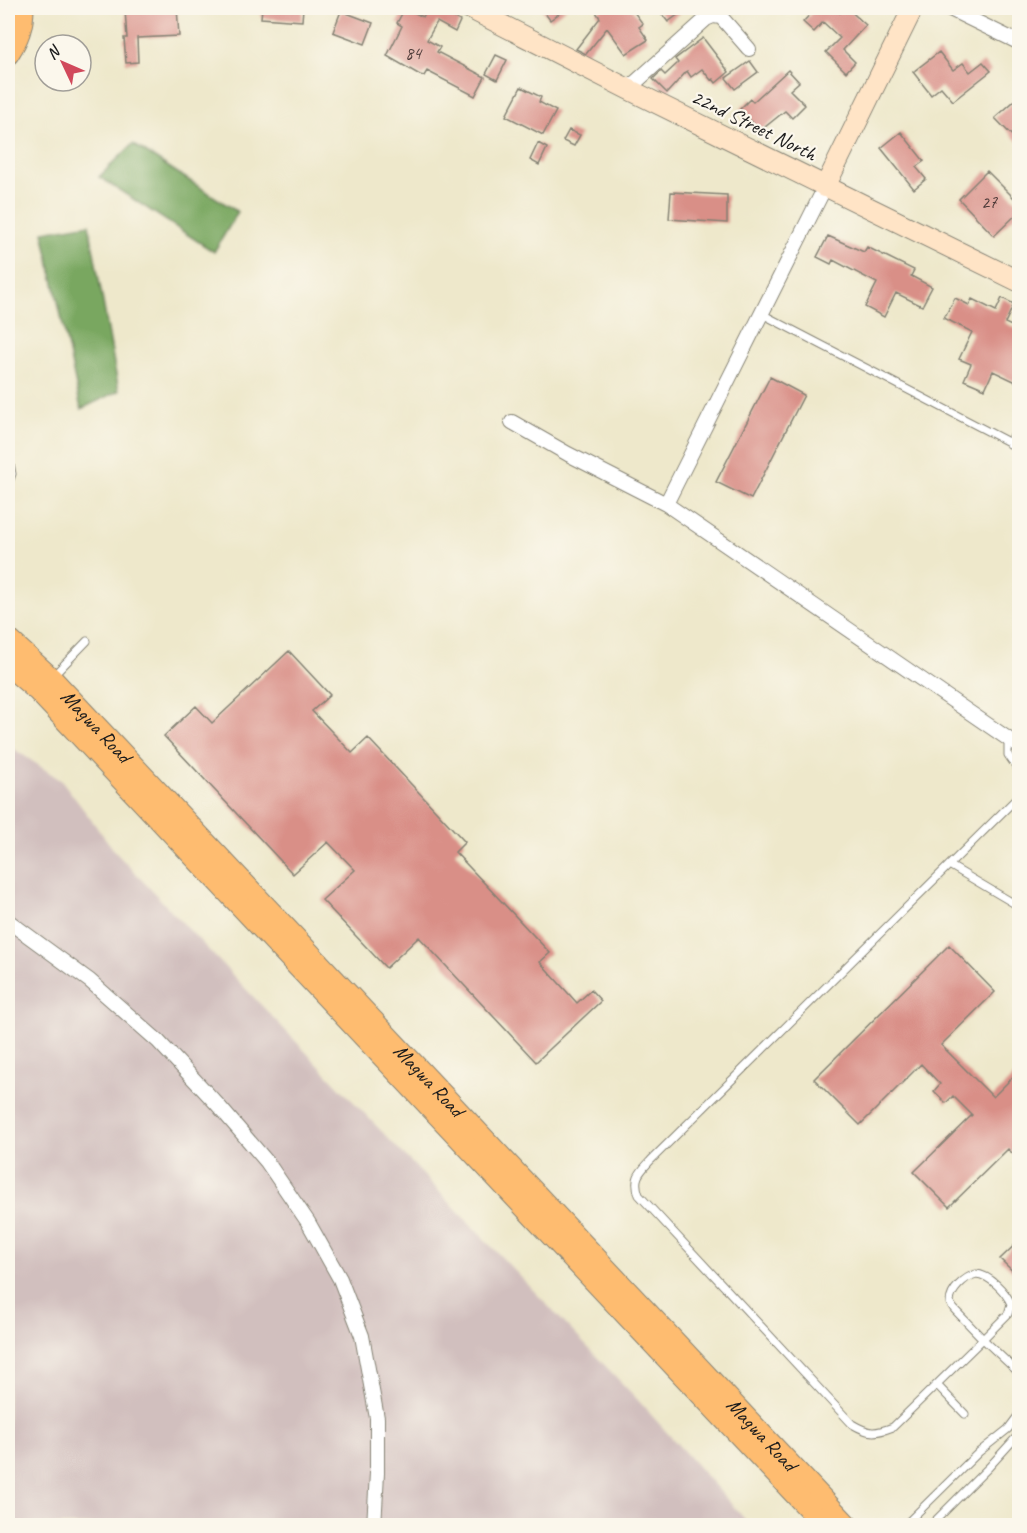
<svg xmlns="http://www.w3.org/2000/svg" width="1027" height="1533" font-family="Caveat,sans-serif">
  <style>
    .industrial { fill: #d1bfbe }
    .forest { fill: #79a760; stroke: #4a623e; stroke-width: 1.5 }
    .building { fill: #d98f87 }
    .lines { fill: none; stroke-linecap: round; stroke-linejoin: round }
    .lane-casing { stroke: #858274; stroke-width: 9 }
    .street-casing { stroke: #858274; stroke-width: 16 }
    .secondary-casing { stroke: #858274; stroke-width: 22 }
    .primary-casing { stroke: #858274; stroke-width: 23 }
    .lane { stroke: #fff; stroke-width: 7 }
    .street { stroke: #fff; stroke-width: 14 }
    .secondary { stroke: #ffe4c6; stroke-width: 20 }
    .primary { stroke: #febc70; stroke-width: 21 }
    .labels { text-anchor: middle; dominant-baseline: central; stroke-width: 4.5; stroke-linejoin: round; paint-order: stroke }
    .number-label { font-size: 18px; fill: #4b3937 }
    .street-label { font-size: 21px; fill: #1c1c1c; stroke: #fbf7ec }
  </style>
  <rect width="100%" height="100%" fill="#fbf7ec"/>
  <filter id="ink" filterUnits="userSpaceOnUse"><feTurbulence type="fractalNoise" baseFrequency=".0167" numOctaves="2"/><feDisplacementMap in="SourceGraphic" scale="12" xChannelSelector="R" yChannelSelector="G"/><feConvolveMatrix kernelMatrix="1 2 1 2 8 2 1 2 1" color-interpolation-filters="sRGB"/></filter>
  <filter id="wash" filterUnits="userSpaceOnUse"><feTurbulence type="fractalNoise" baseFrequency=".008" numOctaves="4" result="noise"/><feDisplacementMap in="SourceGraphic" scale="24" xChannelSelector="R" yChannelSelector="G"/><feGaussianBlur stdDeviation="1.35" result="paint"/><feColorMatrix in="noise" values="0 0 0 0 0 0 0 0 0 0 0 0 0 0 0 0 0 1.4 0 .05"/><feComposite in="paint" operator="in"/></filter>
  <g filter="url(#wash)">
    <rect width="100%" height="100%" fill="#eee8cb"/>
    <!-- industrial -->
    <path class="industrial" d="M8,745L62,781L117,854L636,1398L750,1525H8Z"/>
    <!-- forest -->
    <path class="forest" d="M133,144L238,212L214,252L99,177Z
      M89,224L119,391L81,409L43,232Z"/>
    <g id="blocks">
      <!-- building -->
      <path class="building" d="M144,8H177L179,36L137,38L138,62L126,63L124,38H127L125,10Z
        M262,8H303L302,21L261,18Z
        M405,8L423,17L428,8H436L460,21L455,32L437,22L427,40L440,47L437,52L485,77L475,96L427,71L424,76L420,75L387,56L402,26L397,23Z
        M541,8H567L550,20Z
        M603,8H631L643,24L639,27L648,40L626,54L607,28L586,54L576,49L600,18L596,12Z
        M657,8H687L668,22Z
        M816,8H834L840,13L847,8L866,25L843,50L855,62L846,72L826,52L840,38L823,22L814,32L803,22Z
        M341,11L373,23L365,44L333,32Z
        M703,38L729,72L716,83L713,79L711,80L702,69L691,77L687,71L667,93L653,79L661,71L665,75L678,63L675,59Z
        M939,52L953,70L963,63L970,72L983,62L991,71L953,101L941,87L931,95L913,72Z
        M496,55L507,60L497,80L486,74Z
        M750,61L758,72L735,89L726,78Z
        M788,70L799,82L790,90L805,105L792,118L785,111L760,131L740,109L750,99L753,102Z
        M521,87L541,97L539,102L556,111L543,135L506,116Z
        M1020,96V144L995,118Z
        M569,130L580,135L574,146L563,141Z
        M901,132L924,161L916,167L926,179L914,189L881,148Z
        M538,143L547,148L539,165L530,160Z
        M987,171L1020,204V211L994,236L959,199Z
        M671,192L727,195V223L669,219Z
        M828,236L864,252L867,247L914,270L911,276L932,287L922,306L896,293L884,317L865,307L877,283L833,260L831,264L817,257Z
        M955,298L969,305L972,299L996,311L1002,298L1014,304L1005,323L1020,330V374L1016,382L993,371L985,389L964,380L971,364L959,359L972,332L944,318Z
        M770,377L804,395L751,499L716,482Z
        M289,651L330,695L312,711L352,753L368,738L465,842L455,852L550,953L540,962L577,1003L591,990L601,1001L536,1062L419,937L386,968L322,900L355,870L328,842L293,874L164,736L196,706L212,723Z
        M949,945L995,992L941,1045L993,1097L1020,1070V1161L1008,1149L949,1207L914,1172L972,1115L953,1096L946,1103L934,1091L940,1084L921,1064L860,1125L814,1079Z
        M1020,1240V1278L1000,1259Z"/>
    </g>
  </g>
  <g filter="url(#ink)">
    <use href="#blocks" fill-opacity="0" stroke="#858274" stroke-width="1.5"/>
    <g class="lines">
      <!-- lane casing -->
      <g class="lane-casing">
        <path id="lane" d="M762,314L1020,448
          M1010,444L1020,421
          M8,452L12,474L8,485
          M53,676L87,641
          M1008,740V755L1020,772
          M1020,795L651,1160C639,1173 633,1178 639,1195L852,1424C869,1434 875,1434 893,1427L983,1339L1020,1374
          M949,865L1020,907
          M976,1274C990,1275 1006,1292 1011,1304L1008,1314L983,1339L954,1309L950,1303C950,1290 965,1277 976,1274Z
          M8,1367V1378
          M937,1385L965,1414
          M904,1526L979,1452L1008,1429L1020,1413
          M930,1526L989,1467L1020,1433"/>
      </g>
      <!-- street casing -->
      <g class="street-casing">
        <path id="street" d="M948,8L1020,43
          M628,89L706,19L713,16L721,17L749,49
          M512,422L568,454L666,504L1020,747
          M666,504L825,187
          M8,921L90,981L158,1041L217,1104L267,1162L308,1222L340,1279L362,1336L377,1418V1473L374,1526"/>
      </g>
      <!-- secondary casing -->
      <g class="secondary-casing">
        <path id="secondary" d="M469,8L628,89L1020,282
          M825,187L913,8"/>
      </g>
      <!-- primary casing -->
      <g class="primary-casing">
        <g id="primary">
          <path d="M8,54C18,39 23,26 23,8"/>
          <path id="s1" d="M8,639L51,678L848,1526"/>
          <path d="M8,665L38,691L825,1526"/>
        </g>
      </g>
      <!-- lane -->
      <use href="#lane" class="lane"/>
      <!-- street -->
      <use href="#street" class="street"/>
      <!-- secondary -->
      <use href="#secondary" class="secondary"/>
      <!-- primary -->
      <use href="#primary" class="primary"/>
    </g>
  </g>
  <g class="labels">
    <!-- number labels -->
    <g class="number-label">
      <text x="413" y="53">84</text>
      <text x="989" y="202">27</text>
    </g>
    <!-- street labels -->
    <g class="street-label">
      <text transform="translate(754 125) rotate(26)">22nd Street North</text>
      <text stroke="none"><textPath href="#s1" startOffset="124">Magwa Road</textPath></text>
      <text stroke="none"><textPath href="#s1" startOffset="610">Magwa Road</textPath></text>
      <text stroke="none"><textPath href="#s1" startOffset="1096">Magwa Road</textPath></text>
    </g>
  </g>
  <!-- margin -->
  <rect width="1027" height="1533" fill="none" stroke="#fbf7ec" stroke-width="30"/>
  <!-- north arrow -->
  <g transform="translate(63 63) rotate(314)"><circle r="28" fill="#fbf7ec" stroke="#a29f99" stroke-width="1.5"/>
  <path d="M0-4.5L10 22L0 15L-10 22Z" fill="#d1495b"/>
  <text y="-9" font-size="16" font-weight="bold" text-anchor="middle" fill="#1c1c1c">N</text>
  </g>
</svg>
